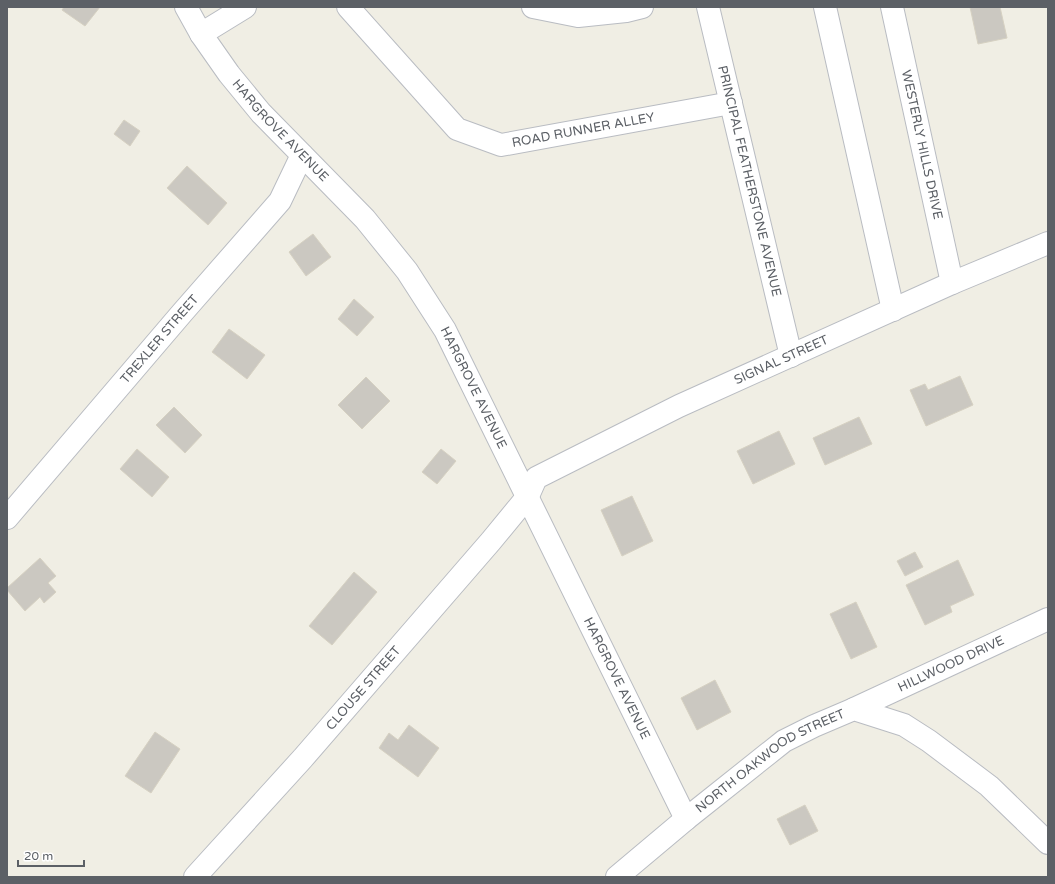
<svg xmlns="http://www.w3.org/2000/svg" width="1055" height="884" font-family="'Varela Round',sans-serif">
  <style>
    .building { fill: #cbc8c1; stroke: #d6d1c2 }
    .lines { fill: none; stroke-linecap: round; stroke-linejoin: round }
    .street-casing { stroke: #b9bcc2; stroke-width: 24 }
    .street { stroke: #fff; stroke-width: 22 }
    .labels { text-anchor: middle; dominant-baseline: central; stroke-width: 3.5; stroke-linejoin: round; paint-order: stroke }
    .street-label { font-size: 13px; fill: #5c6066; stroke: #fff }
  </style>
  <rect width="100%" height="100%" fill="#f0eee4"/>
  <!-- building -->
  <path class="building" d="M64,7H100L85,26L62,10Z
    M970,7H1000L1007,38L978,44Z
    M124,120L140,131L130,146L114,134Z
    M187,166L227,203L208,225L167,188Z
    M313,234L331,257L306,276L289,252Z
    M354,299L374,317L357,336L338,319Z
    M229,329L265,355L247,379L212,352Z
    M960,376L973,405L926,426L910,390L925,384L928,390Z
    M366,377L390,401L362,429L338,405Z
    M174,407L202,435L185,453L156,425Z
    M859,417L872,444L825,465L813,438Z
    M779,431L795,464L753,484L737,451Z
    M137,449L169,477L152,497L120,469Z
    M441,449L456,461L437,484L422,472Z
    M632,496L653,541L622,556L601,510Z
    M915,552L923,567L905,576L897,561Z
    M40,558L56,576L48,583L56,592L44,603L40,597L25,611L7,590V588Z
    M958,560L974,595L950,606L952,612L925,625L906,585Z
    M354,572L377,592L332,645L309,626Z
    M856,602L877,647L851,659L830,614Z
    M715,680L731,712L697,730L681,698Z
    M409,725L439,748L418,777L379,748L389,733L398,740Z
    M155,732L180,749L151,793L125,776Z
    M805,805L818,831L790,845L777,819Z"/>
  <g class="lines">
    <!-- street casing -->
    <g class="street-casing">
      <g id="street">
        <path id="s1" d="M186,7L201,34L229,74L261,113L365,219L407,271L445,330L686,819"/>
        <path id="s2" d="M348,7L457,129L501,145L731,103"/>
        <path d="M533,7L578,16L626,11L642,7"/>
        <path id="s3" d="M708,7L791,356"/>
        <path d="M825,7L893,310"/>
        <path id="s4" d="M892,7L952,283"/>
        <path d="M201,34L245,7"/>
        <path id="s5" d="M7,518L182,313L280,201L302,155"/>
        <path id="s6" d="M854,709L1048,619"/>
        <path id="s7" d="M195,877L303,758L491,541L528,496L536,478L679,406L952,283L1048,243"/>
        <path id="s8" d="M617,877L686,819L784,741L814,726L854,709L904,725L929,741L989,786L1048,843"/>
      </g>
    </g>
    <!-- street -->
    <use href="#street" class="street"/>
  </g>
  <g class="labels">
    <!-- street labels -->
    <g class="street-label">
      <text stroke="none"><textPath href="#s1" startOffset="156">HARGROVE AVENUE</textPath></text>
      <text stroke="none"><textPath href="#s2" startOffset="294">ROAD RUNNER ALLEY</textPath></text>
      <text stroke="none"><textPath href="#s4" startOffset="141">WESTERLY HILLS DRIVE</textPath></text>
      <text stroke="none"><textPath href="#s3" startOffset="179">PRINCIPAL FEATHERSTONE AVENUE</textPath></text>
      <text stroke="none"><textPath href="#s5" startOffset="235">TREXLER STREET</textPath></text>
      <text stroke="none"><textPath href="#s7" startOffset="798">SIGNAL STREET</textPath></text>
      <text stroke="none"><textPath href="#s1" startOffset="480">HARGROVE AVENUE</textPath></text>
      <text stroke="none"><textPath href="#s6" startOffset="107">HILLWOOD DRIVE</textPath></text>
      <text stroke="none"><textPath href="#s1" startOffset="804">HARGROVE AVENUE</textPath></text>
      <text stroke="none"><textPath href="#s7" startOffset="253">CLOUSE STREET</textPath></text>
      <text stroke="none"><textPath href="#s8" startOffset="193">NORTH OAKWOOD STREET</textPath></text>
    </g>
  </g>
  <!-- border -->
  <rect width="1055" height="884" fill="none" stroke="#5c6066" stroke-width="16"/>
  <!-- scale -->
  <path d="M18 860v6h66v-6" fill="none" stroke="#5c6066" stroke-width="2"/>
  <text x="24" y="860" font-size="12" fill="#5c6066" stroke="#ffffff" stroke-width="3" paint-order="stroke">20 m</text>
</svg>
